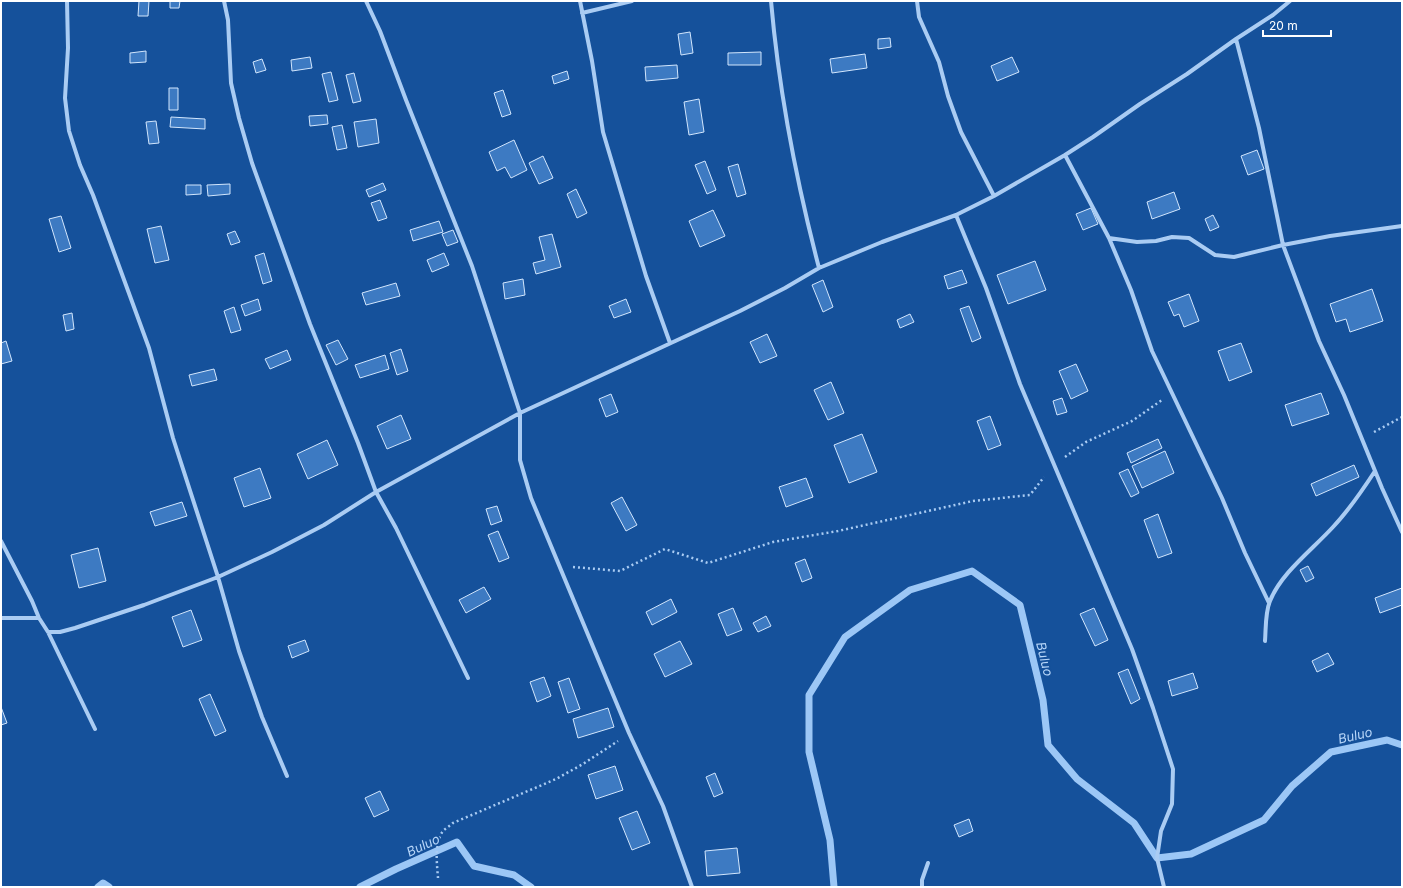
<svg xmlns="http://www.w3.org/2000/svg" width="1403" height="888" font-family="Inter,sans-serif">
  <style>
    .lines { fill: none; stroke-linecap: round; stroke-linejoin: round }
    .stream { stroke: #9cc7f6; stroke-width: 7 }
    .building { fill: #3d7ac2; stroke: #d2e6fd }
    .path { stroke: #aaccf3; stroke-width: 2.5; stroke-dasharray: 2 3; stroke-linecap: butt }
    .minor { stroke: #aaccf3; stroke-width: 4 }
    .labels { text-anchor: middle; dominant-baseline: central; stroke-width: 3.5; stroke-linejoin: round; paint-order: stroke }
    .water-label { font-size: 13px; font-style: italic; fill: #b7d6f9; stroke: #15519b }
  </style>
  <rect width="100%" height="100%" fill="#15519b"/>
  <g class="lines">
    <!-- stream -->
    <path class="stream" d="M98,887L103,883L109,887
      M360,887L396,869L457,842L474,866L514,875L531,887
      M834,887L830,840L809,752V695L845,637L910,590L972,571L1020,605L1043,700L1048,745L1077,779L1134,823L1157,858L1191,854L1264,820L1292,786L1331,752L1387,740L1402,745"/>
  </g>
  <!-- building -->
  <path class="building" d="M139,1H149L148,16H138Z
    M170,1H180L179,8H170Z
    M690,32L693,53L681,55L678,34Z
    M890,38L891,47L878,49V39Z
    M146,51V62L130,63V53Z
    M761,52V65H728V53Z
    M865,54L867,68L832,73L830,59Z
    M310,57L312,68L292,71L291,60Z
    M1012,57L1019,72L997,81L991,66Z
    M262,59L266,70L256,73L253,62Z
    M677,65L678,78L646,81L645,67Z
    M567,71L569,79L554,84L552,76Z
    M331,72L338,100L329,102L322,74Z
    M354,73L361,101L353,103L346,75Z
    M169,88H178V110H169Z
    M503,90L511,114L502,117L494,93Z
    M699,99L704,132L689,135L684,102Z
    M327,115L328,124L310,126L309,116Z
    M171,117L205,119V129L170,127Z
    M376,119L379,143L358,147L354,122Z
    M156,121L159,143L149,144L146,122Z
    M342,125L347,148L337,150L332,127Z
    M514,140L527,170L511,178L505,167L497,171L489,152Z
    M1257,150L1264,169L1248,175L1241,156Z
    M543,156L553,178L539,184L529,163Z
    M705,161L716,190L707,194L695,165Z
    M738,164L746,194L737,197L728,167Z
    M383,183L386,190L369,197L366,190Z
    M230,184V194L208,196L207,185Z
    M186,185H201V194L186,195Z
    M576,189L587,213L577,218L567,194Z
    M1174,192L1180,209L1152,219L1147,202Z
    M380,200L387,218L378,221L371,203Z
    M1091,208L1098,224L1083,230L1076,214Z
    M713,210L725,236L700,247L689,221Z
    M1213,215L1219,227L1210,231L1205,219Z
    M61,216L71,248L59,252L49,219Z
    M439,221L443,232L413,241L410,230Z
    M161,226L169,260L155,263L147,229Z
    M453,230L458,242L447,246L442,234Z
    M235,231L240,242L231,245L227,234Z
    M552,234L561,267L536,274L533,263L545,260L539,237Z
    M264,253L272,281L263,284L255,256Z
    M444,253L449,265L432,272L427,260Z
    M1035,261L1046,290L1008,304L997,275Z
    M962,270L967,283L948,289L944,276Z
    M523,279L525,295L505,299L503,283Z
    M823,280L833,307L823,312L812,285Z
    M396,283L400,296L366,305L362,293Z
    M1372,289L1383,321L1350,332L1346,319L1336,322L1330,304Z
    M1189,294L1199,321L1184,327L1179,314L1174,316L1168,302Z
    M258,299L261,310L245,316L241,305Z
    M626,299L631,312L614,318L609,306Z
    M969,306L981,338L972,342L960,309Z
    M234,307L241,330L231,333L224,311Z
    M72,313L74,329L66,331L63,315Z
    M910,314L914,322L900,328L897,320Z
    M767,334L777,356L760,363L750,342Z
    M338,340L348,359L336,365L326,345Z
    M6,341L12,361L1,364V343Z
    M1241,343L1252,372L1229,381L1218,351Z
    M401,349L408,371L397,375L390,353Z
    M287,350L291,360L270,369L265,359Z
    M385,355L389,369L360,378L355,365Z
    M1076,364L1088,391L1071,399L1059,371Z
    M214,369L217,380L192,386L189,375Z
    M831,382L844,413L828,420L814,390Z
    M1321,393L1329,414L1292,426L1285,405Z
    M611,394L618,412L606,417L599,399Z
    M1062,398L1067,412L1057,415L1053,401Z
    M401,415L411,439L387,449L377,426Z
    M990,416L1001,445L988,450L977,421Z
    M862,434L877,472L849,483L834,445Z
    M1158,439L1162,448L1131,463L1127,453Z
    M327,440L338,465L308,479L297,454Z
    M1165,451L1174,473L1142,488L1132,466Z
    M1354,465L1359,477L1316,496L1311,484Z
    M260,468L271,498L244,507L234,478Z
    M1128,469L1139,493L1131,497L1119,473Z
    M806,478L813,497L786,507L779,487Z
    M622,497L637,525L626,531L611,503Z
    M182,502L187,516L155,526L150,512Z
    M497,506L502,521L491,525L486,509Z
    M1158,514L1172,553L1158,558L1144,520Z
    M498,531L509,558L499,562L488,535Z
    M98,548L106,581L79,588L71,555Z
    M805,559L812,578L802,582L795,563Z
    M1308,566L1314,578L1306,582L1300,570Z
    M484,587L491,599L466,613L459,600Z
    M1402,588V605L1380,613L1375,598Z
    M671,599L677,612L652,625L646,612Z
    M733,608L742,630L727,636L718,614Z
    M1094,608L1108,640L1095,646L1080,614Z
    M191,610L202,640L183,647L172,617Z
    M766,616L771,626L758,632L753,623Z
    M305,640L309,651L292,658L288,646Z
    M680,641L692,664L665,677L654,654Z
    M1328,653L1334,664L1317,672L1312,661Z
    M1128,669L1140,699L1131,704L1118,673Z
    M1193,673L1198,688L1172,696L1168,681Z
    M544,677L551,696L537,702L530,682Z
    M569,678L580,709L568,713L558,682Z
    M210,694L226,731L215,736L199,699Z
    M1,707L7,723L1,725Z
    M608,708L614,727L578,738L573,719Z
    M615,766L623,790L596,799L588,775Z
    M715,773L723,793L714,797L706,777Z
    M380,791L389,810L374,817L365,798Z
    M637,811L650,843L632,850L619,818Z
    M969,819L973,831L959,837L954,825Z
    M737,848L740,873L707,876L705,851Z"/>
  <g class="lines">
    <!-- path -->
    <path class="path" d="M1374,432L1402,417
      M1065,457L1086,442L1132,421L1162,400
      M573,567L620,571L665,549L708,563L773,542L838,531L973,501L1030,495L1044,477
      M438,878C437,864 434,843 443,831C446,828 450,826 453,823L556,779L583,764L618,741"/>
    <!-- minor -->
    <path class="minor" d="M67,1L68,48L65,98L69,131L80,165L93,195L149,348L173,438L218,577L239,651L262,717L287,776
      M224,1L228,20L231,83L239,118L252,163L310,324L358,443L376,492L396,528L468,678
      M366,1L380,31L406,100L472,266L520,413V460L531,498L629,733L663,806L692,887
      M580,1L592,61L603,132L646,276L670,343
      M771,1C779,92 796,180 819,268
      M917,1L919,17L939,62L948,96L961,132L994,196
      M582,13L632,1
      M1236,39L1259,128L1283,245L1319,341L1344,395L1382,488L1402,532
      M1065,155L1109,238L1131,290L1152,351L1222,498L1245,553L1269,603
      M956,215L986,288L1020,384L1132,649L1153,708L1173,769L1172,804L1161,831L1157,858L1164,887
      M1109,238L1137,242L1156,241L1172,237L1189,238L1215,255L1234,257L1283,245L1330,236L1402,226
      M1,541L32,601L39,618L48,632L95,729
      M1,618H39
      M48,632H60L75,628L144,605L218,577L272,552L324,525L376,492L520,413L740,311L785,288L819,268L882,242L956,215L994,196L1065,155L1093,137L1140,104L1187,74L1236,39L1273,15L1290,1
      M1265,641C1266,628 1265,613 1270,601C1281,573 1312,550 1333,527C1349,510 1362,491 1375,471
      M922,887V880L928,863"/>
  </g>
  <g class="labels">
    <!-- water labels -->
    <g class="water-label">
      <text transform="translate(1045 659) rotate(76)">Buluo</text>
      <text transform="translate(1355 735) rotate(-13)">Buluo</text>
      <text transform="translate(423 845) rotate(-25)">Buluo</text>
    </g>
  </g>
  <!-- border -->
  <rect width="1403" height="888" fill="none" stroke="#ffffff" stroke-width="4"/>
  <!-- scale -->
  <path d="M1263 30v6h68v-6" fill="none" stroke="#ffffff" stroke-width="2"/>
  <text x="1269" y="30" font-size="12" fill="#ffffff" stroke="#15519b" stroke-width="3" paint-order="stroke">20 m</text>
</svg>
